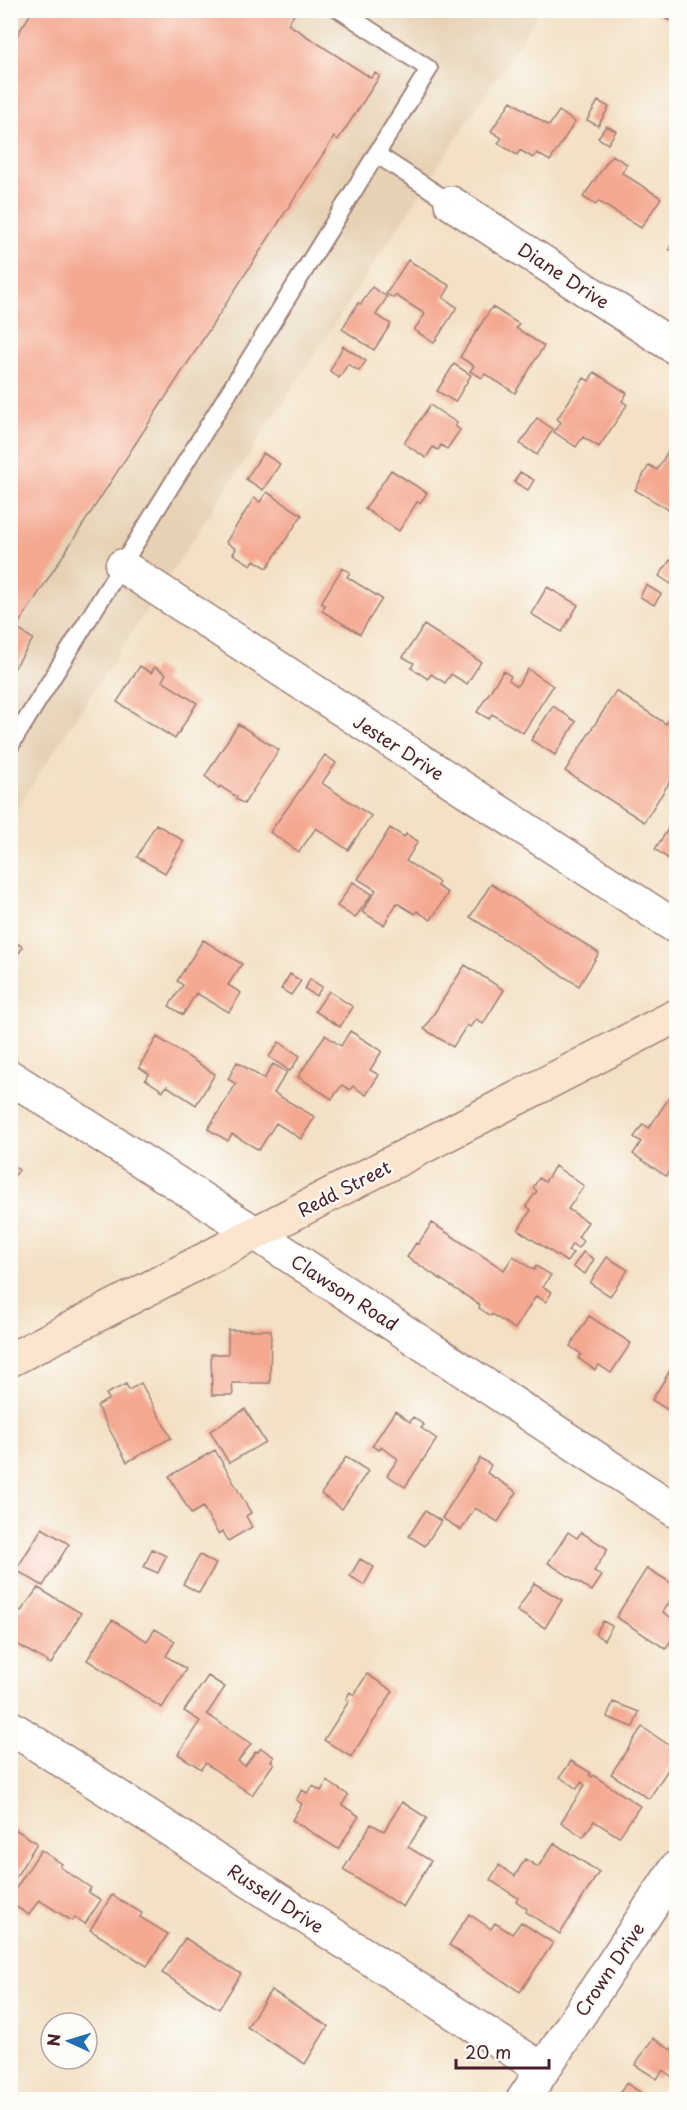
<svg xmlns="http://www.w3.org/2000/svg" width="687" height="2110" font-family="'Playpen Sans',sans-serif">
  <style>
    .built { fill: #e6d1b4 }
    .building { fill: #f4a890 }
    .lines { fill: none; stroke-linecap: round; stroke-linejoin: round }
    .lane-casing { stroke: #9e8078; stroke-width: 20 }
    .street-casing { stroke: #9e8078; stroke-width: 36 }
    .secondary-casing { stroke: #9e8078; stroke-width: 36 }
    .lane { stroke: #fff; stroke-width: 16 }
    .street { stroke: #fff; stroke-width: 33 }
    .secondary { stroke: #fbe5cf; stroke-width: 33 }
    .labels { text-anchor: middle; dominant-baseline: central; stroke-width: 4.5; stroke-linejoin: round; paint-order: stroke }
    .street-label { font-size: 18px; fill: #4a1f2b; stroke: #fdfcf7 }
  </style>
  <rect width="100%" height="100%" fill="#fdfcf7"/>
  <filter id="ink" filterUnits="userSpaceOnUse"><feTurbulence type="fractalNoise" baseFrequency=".0167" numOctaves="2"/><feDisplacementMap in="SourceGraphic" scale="12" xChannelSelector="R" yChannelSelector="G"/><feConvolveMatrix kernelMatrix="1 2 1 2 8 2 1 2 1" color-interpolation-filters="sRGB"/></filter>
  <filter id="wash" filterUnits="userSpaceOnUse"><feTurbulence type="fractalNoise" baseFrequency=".008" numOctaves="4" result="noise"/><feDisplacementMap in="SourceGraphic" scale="24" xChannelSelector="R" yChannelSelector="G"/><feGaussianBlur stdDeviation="1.35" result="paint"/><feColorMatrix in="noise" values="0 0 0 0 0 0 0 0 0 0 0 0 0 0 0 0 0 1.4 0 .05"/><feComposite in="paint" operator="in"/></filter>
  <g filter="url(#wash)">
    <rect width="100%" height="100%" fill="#f3e0c5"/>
    <!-- built -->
    <path class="built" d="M11,11H540L11,817Z"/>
    <g id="blocks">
      <!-- building -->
      <path class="building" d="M33,10H297L288,24L371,78L375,73L380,76L338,140L334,137L16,628L33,639L10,675V46Z
        M651,10H676L669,21Z
        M511,101L549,126L559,111L575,122L550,161L537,153L533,158L520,150L517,155L498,143L502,138L491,131Z
        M598,101L609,107L598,126L587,120Z
        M606,126L616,131L608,144L598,138Z
        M612,155L627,164L622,173L661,198L641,228L598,201L596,205L583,197Z
        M676,237V253L669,249Z
        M408,260L450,286L443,298L457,307L434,343L414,330L425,314L395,295L394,298L386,294Z
        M372,287L387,297L376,315L391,324L374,350L342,329L358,303L361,304Z
        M492,307L519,324L516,328L544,346L515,393L485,374L482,378L470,371L474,366L460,357Z
        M343,346L366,361L359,371L348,364L339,378L330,371Z
        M454,364L471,375L455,402L437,391Z
        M594,372L627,393L622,401L627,405L599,447L583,437L576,447L554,432L561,422L557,419L584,378L589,381Z
        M430,405L457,423L455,426L460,430L447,449L441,445L438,450L433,447L426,458L404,443Z
        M537,418L553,429L537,455L520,444Z
        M676,437V514L635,490L649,465L657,470Z
        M263,453L280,464L263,490L246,479Z
        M391,470L427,493L420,503L417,502L399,531L365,509Z
        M520,472L534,480L528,490L514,482Z
        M267,492L302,515L267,568L254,560L251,565L233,554L236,549L226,542L254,498L260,502Z
        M670,560L676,565V576L671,584L659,576Z
        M342,568L350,572L347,577L382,599L360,634L322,611L325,605L321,603Z
        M646,585L661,594L654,605L640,597Z
        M547,587L578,605L562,632L531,614Z
        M424,625L481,662L467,684L451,674L445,683L431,674L428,679L411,668L414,663L403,657Z
        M140,666L151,673L155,667L158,669L166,674L162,681L197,703L175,739L117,702Z
        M528,669L553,686L523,733L492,714L489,719L477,712L503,671L511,676L509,680L517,686Z
        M616,691L666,724L676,708V772L644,822L565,771Z
        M553,706L576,722L555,755L531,740Z
        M238,724L279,750L244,804L236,799L237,797L220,786L219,788L205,776Z
        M325,755L336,763L322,783L371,816L348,850L316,828L299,852L270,832Z
        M676,817V864L655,849Z
        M156,824L184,841L165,873L137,857Z
        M390,828L404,837L406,834L418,841L406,861L439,882L437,886L448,893L431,920L417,911L415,914L397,903L384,925L362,912L376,890L358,879Z
        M353,882L372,894L355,918L337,906Z
        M491,884L599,953L579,986L470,917Z
        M10,939L23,947L10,966Z
        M203,940L242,964L228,985L241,993L229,1012L196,993L183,1015L169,1006L183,985L177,981Z
        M465,965L504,990L483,1024L476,1019L470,1027L467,1025L453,1047L424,1029Z
        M290,974L301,981L291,995L281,989Z
        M310,979L322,987L316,996L305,989Z
        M329,991L353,1007L340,1027L315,1011Z
        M350,1031L382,1051L370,1070L379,1075L366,1095L353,1086L350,1090L342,1085L332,1099L298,1077L325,1035L341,1046Z
        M157,1037L215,1074L196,1105L167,1086L163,1091L145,1079L149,1074L139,1067Z
        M279,1042L300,1056L290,1071L269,1057Z
        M237,1062L264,1079L273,1064L287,1072L274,1093L315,1117L301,1139L276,1123L259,1150L232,1134L228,1141L208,1129L236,1084L228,1079Z
        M669,1098L676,1104V1159L666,1176L633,1154L641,1142L634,1137L643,1124L649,1128Z
        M10,1164L19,1170L10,1182Z
        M555,1166L584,1186L568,1209L588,1222L578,1237L583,1241L578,1248L572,1244L568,1251L573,1253L567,1262L518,1230L531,1210L526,1206L537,1191L533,1188L539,1178L545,1182Z
        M432,1223L504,1270L513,1256L534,1270L536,1266L551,1275L543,1287L552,1292L546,1302L536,1296L515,1329L492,1314L491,1316L479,1308L480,1305L407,1257L416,1243L418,1244Z
        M583,1252L594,1259L585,1274L573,1267Z
        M607,1257L628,1270L610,1296L590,1283Z
        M589,1316L631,1343L611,1373L599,1365L595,1370L578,1358L581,1354L570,1346Z
        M228,1330H271L270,1383H232L233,1395H212L211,1354H228Z
        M676,1361V1415L652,1400Z
        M141,1383L171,1438L127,1462L97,1406L109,1399L106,1394L126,1384L129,1390Z
        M245,1409L265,1442L229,1463L210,1431Z
        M395,1411L410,1422L413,1417L424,1425L421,1428L437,1439L405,1487L387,1475L398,1459L381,1447L379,1450L372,1446Z
        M215,1450L251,1513L246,1516L252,1527L228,1541L223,1531L218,1534L203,1507L191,1514L169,1476Z
        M346,1457L368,1471L342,1509L321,1494Z
        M480,1458L491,1465L487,1473L517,1492L498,1522L475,1508L461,1530L442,1518Z
        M425,1511L441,1521L425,1546L409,1536Z
        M42,1528L69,1544L43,1586L16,1570Z
        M568,1532L577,1538L581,1532L608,1549L594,1571L602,1576L592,1591L548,1563Z
        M152,1549L166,1556L158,1573L144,1567Z
        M200,1555L216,1564L199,1593L183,1584Z
        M360,1559L374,1567L364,1585L350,1576Z
        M647,1568L676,1586V1591L663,1612L676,1621V1632L666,1649L616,1617Z
        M534,1583L562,1600L545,1628L517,1611Z
        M38,1588L81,1613L51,1664L10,1640V1605L21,1611Z
        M112,1620L147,1641L155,1629L175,1641L166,1656L186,1669L162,1708L87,1660Z
        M603,1621L612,1626L604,1640L595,1634Z
        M367,1674L393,1691L351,1757L324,1740L349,1701L346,1699L350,1692L354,1695Z
        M208,1676L225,1687L207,1714L251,1744L238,1761L245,1766L256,1751L258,1752L261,1748L274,1757L271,1761L274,1763L252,1795L205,1763L201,1769L178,1754L200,1721L184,1711Z
        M613,1702L639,1712L633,1727L607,1717Z
        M642,1727L676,1750V1757L649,1799L611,1774Z
        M571,1761L591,1773L589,1775L592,1777L593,1775L640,1806L619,1837L594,1821L583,1837L561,1822L585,1785L581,1782L577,1789L560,1777Z
        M327,1781L348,1795L342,1805L359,1816L338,1849L292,1820L302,1804L296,1800L302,1790L307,1793L313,1786L321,1791Z
        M402,1802L427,1818L408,1847L431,1861L403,1907L343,1870L371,1824L384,1831Z
        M10,1826L37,1843L14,1880L10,1878Z
        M554,1843L599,1872L560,1934L526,1912L527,1909L516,1901L518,1898L490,1880L499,1865L515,1876L525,1859L538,1867Z
        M41,1850L62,1864L60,1867L91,1888L88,1892L101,1900L85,1924L75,1917L72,1921L39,1900L29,1915L10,1903V1897Z
        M112,1895L142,1913L140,1917L168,1934L147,1966L90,1930Z
        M469,1914L491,1929L495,1923L512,1934L521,1922L553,1943L520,1992L449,1945Z
        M185,1938L241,1974L219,2009L162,1973Z
        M271,1990L328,2026L305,2064L247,2027Z
        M653,2038L671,2050L676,2041V2080L663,2070L657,2079L635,2065Z
        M626,2083L652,2100H616Z"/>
    </g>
  </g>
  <g filter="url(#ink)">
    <use href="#blocks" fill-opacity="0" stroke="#9e8078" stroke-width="1.5"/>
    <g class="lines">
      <!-- lane casing -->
      <g class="lane-casing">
        <path id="lane" d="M376,154L451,203
          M10,746L429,69L340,10"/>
      </g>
      <!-- street casing -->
      <g class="street-casing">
        <path id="street" d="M451,203L676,348
          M122,566L676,927
          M10,1077L255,1233L676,1511
          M10,1727L542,2069
          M523,2100L676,1868"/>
      </g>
      <!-- secondary casing -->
      <g class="secondary-casing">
        <path id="secondary" d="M10,1360L676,1016"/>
      </g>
      <!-- lane -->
      <use href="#lane" class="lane"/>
      <!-- street -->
      <use href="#street" class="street"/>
      <!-- secondary -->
      <use href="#secondary" class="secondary"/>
    </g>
  </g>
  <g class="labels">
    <!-- street labels -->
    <g class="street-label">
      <text transform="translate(564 275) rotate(33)">Diane Drive</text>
      <text transform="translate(399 747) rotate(33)">Jester Drive</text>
      <text transform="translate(344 1188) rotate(-27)">Redd Street</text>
      <text transform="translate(345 1292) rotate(33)">Clawson Road</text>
      <text transform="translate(276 1898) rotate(33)">Russell Drive</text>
      <text transform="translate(609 1969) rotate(-56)">Crown Drive</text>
    </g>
  </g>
  <!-- margin -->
  <rect width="687" height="2110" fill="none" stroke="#fdfcf7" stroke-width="36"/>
  <!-- north arrow -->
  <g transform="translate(69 2041) rotate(274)"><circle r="28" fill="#fdfcf7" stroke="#b5a4a5" stroke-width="1.5"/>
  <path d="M0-4.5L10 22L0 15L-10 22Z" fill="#1f6fb2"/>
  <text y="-9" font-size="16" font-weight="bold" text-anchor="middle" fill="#4a1f2b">N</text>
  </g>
  <!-- scale -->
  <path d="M456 2059v9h93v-9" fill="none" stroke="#4a1f2b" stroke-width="3"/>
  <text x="465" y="2059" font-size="18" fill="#4a1f2b" stroke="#fdfcf7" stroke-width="4.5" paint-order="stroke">20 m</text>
</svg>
